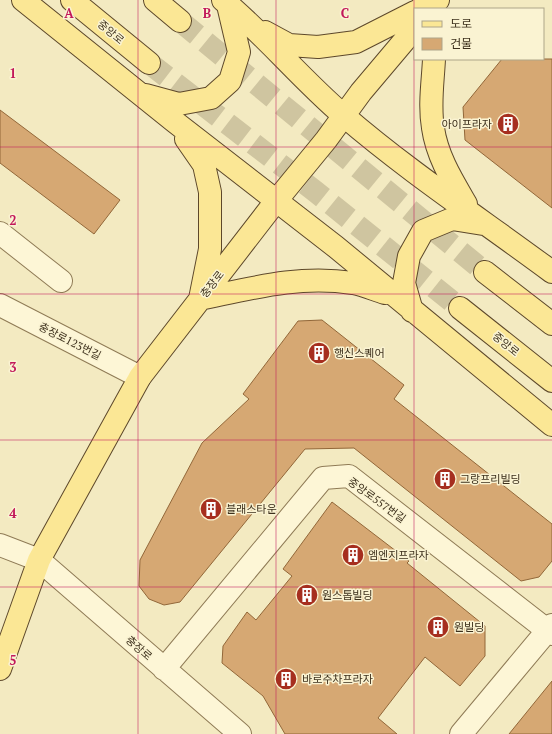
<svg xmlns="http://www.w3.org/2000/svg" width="552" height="734" font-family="'PT Serif','Noto Sans KR',serif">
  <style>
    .building { fill: #d6a873; stroke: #926739 }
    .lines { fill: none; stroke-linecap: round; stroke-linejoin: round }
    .major-tunnel { stroke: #cfc5a0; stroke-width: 22; stroke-dasharray: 22 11; stroke-linecap: butt }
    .minor-casing { stroke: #8f7b56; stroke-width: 24 }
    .major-casing { stroke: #5d482b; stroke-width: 24 }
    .minor { stroke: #fdf6d6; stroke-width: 22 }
    .major { stroke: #fbe795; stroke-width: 22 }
    .grid { fill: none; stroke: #c2185b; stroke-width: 1; stroke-opacity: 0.55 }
    .labels { text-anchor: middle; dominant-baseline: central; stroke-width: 3; stroke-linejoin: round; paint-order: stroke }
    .street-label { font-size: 11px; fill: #3d301c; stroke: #faf3d2 }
    .poi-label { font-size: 11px; fill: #3d301c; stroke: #faf3d2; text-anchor: start }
    .grid-label { font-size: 13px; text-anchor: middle; font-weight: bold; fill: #c2185b; stroke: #faf3d2; stroke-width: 3; stroke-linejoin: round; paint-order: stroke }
  </style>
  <rect width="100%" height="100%" fill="#f3eac1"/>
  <!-- building -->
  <path class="building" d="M502,59H552V208L465,140L463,107Z
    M0,110L120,200L94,234L0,163Z
    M322,320L404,385L394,399L552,524V561L539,577L521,581L354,448L305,449L180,602L164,605L149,599L139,586L140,560L202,443L249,399L243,394L298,321Z
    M332,502L409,561L407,563L485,626V656L460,686L425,657L378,718L397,734H285L263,696L222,663L223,646L247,612L256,620L292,576L283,569Z
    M552,681V734H509Z"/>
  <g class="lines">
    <!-- major-tunnel -->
    <path class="major-tunnel" d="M180,21L485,272
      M149,63L316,192L460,308"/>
    <!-- minor casing -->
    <g class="minor-casing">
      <path id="minor" d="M0,233L61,281
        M0,305L140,377
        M0,545L39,560L240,734
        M164,669L323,478L349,476L552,634
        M461,734L552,625"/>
    </g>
    <!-- major casing -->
    <g class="major-casing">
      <path id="major" d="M23,0L175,122L336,247L552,425
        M72,0L149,63
        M155,0L180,21
        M223,0C266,36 301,79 343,115C409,172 482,220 552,272
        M420,9L438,0
        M265,32L289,45L318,47L356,42L415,12
        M434,59C433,81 429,105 433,128C437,156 452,180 466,204
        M146,95L179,104L211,98L230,81L239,52L228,5
        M186,139L204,165L210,192V249L200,299C253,288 298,275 353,283C364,285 375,290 385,293
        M485,272L552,324
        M460,308L552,381
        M412,311L404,283L409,256L423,231L452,219L483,224
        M0,669L39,560L140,377L276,201L326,140L361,92L415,28"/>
    </g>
    <!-- minor -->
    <use href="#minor" class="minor"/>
    <!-- major -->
    <use href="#major" class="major"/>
  </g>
  <!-- grid -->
  <path class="grid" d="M138,0V734M276,0V734M414,0V734M0,147H552M0,294H552M0,440H552M0,587H552"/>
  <!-- icons -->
  <defs>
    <g id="building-disc" transform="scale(1.15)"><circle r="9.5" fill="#a62e1f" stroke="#faf3d2"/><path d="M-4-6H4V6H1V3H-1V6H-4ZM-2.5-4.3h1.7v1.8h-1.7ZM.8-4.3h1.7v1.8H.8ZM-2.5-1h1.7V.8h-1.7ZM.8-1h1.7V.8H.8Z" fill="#fff"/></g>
  </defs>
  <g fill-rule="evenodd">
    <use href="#building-disc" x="508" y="124"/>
    <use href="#building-disc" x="319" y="353"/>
    <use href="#building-disc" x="445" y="479"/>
    <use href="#building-disc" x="211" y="509"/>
    <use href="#building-disc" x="353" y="555"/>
    <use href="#building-disc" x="307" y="595"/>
    <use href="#building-disc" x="438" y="627"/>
    <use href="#building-disc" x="286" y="679"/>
  </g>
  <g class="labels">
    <!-- street labels -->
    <g class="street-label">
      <text transform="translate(111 32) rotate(40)">중앙로</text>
      <text transform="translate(212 284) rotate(-52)">충장로</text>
      <text transform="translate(70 341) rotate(27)">충장로123번길</text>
      <text transform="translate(506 344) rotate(39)">중앙로</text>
      <text transform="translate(377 500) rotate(36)">중앙로557번길</text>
      <text transform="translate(139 648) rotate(41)">충장로</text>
    </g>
    <!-- poi labels -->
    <g class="poi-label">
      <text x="492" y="124" text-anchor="end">아이프라자</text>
      <text x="334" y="353">행신스퀘어</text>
      <text x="460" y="479">그랑프리빌딩</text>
      <text x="226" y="509">블래스타운</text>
      <text x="368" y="555">엠엔지프라자</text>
      <text x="322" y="595">원스톱빌딩</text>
      <text x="454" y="627">원빌딩</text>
      <text x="302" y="679">바로주차프라자</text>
    </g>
  </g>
  <g class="grid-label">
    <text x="69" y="18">A</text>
    <text x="207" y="18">B</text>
    <text x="345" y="18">C</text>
    <text x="13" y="78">1</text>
    <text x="13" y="225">2</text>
    <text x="13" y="372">3</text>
    <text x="13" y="518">4</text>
    <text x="13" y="665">5</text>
  </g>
  <!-- legend -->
  <rect x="414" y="8" width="130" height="52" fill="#faf3d2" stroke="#aea589"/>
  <rect x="422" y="21" width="20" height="6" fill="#fbe795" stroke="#aea589"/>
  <text x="450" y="28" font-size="12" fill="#3d301c">도로</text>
  <rect x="422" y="38" width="20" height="12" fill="#d6a873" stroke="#aea589"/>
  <text x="450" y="48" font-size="12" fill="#3d301c">건물</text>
</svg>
